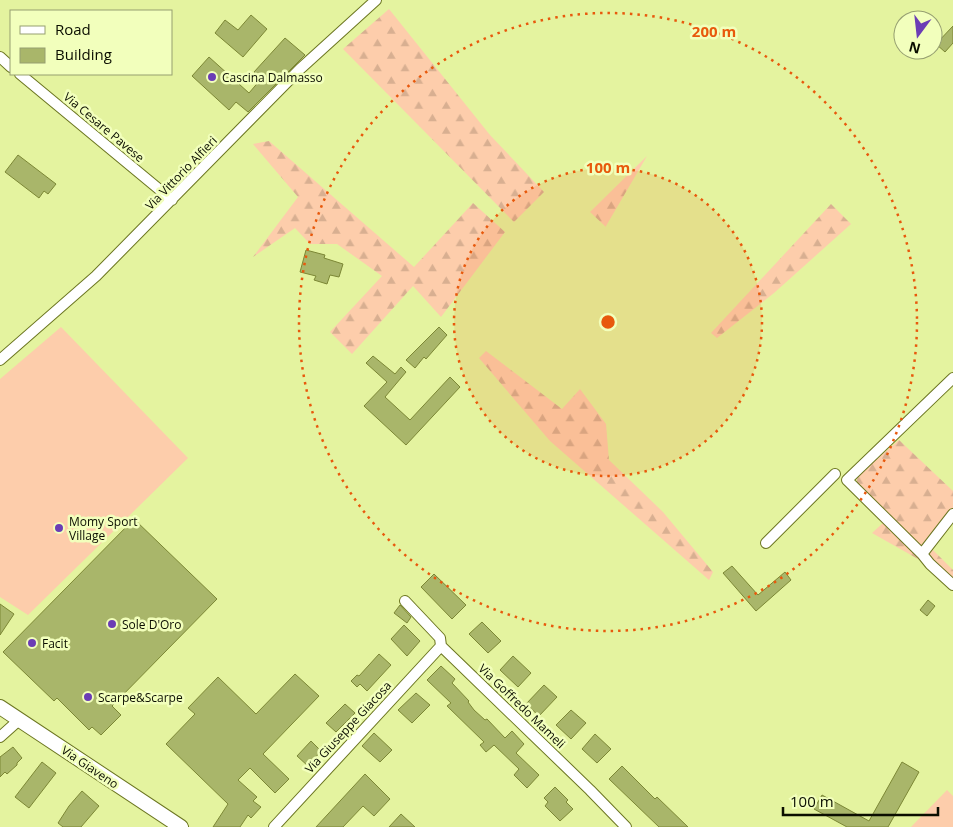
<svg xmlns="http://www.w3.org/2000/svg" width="953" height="827" font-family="'Open Sans',sans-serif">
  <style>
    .grass { fill: #fdcdab }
    .forest { fill: url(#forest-firs) }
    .building { fill: #a9b66a; stroke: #7c8735 }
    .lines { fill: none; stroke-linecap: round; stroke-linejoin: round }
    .minor-casing { stroke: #6b7520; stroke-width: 12 }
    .major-casing { stroke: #6b7520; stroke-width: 16 }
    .minor { stroke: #fff; stroke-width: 10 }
    .major { stroke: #fff; stroke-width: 14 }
    .ring { fill: none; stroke: #e8590c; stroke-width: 2.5; stroke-dasharray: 2.5 5 }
    .poi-dot { fill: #6b3db5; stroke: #f2ffbc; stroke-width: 2 }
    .labels { text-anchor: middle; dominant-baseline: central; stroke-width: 5; stroke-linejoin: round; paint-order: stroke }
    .poi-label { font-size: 12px; fill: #0b0e00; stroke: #f2ffbc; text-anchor: start }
    .street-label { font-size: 12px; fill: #0b0e00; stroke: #f2ffbc }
    .centre { fill: #e8590c; stroke: #f2ffbc; stroke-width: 2.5 }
    .ring-label { font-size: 15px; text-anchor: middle; font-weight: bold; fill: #e8590c; stroke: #f2ffbc; stroke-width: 5; stroke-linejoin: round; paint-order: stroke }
  </style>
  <defs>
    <pattern id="forest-firs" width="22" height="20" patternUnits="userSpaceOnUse" patternTransform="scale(1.25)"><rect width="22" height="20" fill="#fdcdab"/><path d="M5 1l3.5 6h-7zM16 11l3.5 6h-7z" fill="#d8af91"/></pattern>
  </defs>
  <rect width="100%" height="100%" fill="#e4f39f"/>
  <!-- grass -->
  <path class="grass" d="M61,327L188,458L28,615L0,597V379Z
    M947,790L953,796V827H911Z"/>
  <!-- forest -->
  <path class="forest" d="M389,9L490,135L544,192L514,222L343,49Z
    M269,141L414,267L473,203L505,232L441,317L413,286L352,354L330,332L382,276L337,244H310L295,228L253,257L298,197L253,144Z
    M647,156L606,226V227L590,212Z
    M831,204L851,224L774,293L717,338L711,333Z
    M486,351L562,409L580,389L606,424L609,460L663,512L713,572L709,580L550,441L479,358Z
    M899,440L953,491V509L928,545L953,570V582L918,559L872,533L883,523L857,484V476Z"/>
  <!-- building -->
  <path class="building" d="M251,15L267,29L243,57L215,33L225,20L238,30Z
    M953,26V43L945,52L936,44Z
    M285,38L305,55L248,112L236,102L229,110L192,76L209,57L249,93L261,79L254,72Z
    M18,155L56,184L48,194L44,191L39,198L5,172Z
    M306,250L325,255L324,258L343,264L339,277L330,275L327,284L314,280L316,276L300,272Z
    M439,327L447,335L426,359L424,357L415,368L406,360Z
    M373,356L395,374L401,367L406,372L385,397L410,420L450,377L460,387L406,445L364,406L387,382L366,363Z
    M134,519L217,599L112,706L121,715L101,735L92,727L89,730L57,698L54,701L3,652Z
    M732,566L758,595L785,572L791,580L756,611L723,573Z
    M434,574L466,605L452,619L421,587Z
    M928,600L935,606L927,616L920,610Z
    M0,604L14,614L0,635Z
    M400,605L411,617L407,623L394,613Z
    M482,622L501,641L488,653L469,634Z
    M404,625L420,641L407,656L391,639Z
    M379,654L391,665L367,691L360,684L357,687L351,681L357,675L359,676Z
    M513,656L531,673L518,687L500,670Z
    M441,666L455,679L452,683L469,701L468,702L474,710L485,720L487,719L505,738L512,731L524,744L516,753L539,775L527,788L514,775L519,769L494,745L486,752L480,745L484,742L447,706L451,703L427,680Z
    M295,674L319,696L263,754L289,779L275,793L250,768L238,780L257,797L253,801L261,807L251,818L248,815L240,827H213L228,804L166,744L195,714L188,708L218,677L256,714Z
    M544,685L557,697L539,716L526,704Z
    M416,693L430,705L412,723L398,710Z
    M345,704L355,713L336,732L326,723Z
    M571,710L586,723L571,739L556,725Z
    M374,733L392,750L380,762L362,746Z
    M595,734L611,749L597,763L582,749Z
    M311,741L321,751L308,766L297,756Z
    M13,747L22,758L17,763V765L7,774L5,772L0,777V757Z
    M42,762L56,773L29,808L15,797Z
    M902,762L919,772L888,827H847L814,809L822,795L869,821Z
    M622,766L655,799L657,797L688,827H659L609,779Z
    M365,774L390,799L374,816L363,806L343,827H316Z
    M555,787L568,800L566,802L573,809L560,821L545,806L548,802L544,798Z
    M82,791L99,806L81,827H63L58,823L69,806Z
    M401,814L415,827H389Z"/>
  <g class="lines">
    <!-- minor casing -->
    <g class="minor-casing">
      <path id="minor" d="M0,57L11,67
        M20,74L172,200
        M0,360L96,276L300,69L376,0
        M953,378L847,480L922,554L930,564L953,585
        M766,543L835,474
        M922,554L953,514
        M405,601L440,638L441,646L590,790L626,827
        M0,737L19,720
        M274,827L441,646"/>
    </g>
    <!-- major casing -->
    <g class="major-casing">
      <path id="major" d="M0,707L181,827"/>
    </g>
    <!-- minor -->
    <use href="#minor" class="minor"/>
    <!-- major -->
    <use href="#major" class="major"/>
  </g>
  <!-- distance rings -->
  <circle cx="608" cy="322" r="154" fill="#e8590c" fill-opacity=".12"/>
  <g class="ring">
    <circle cx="608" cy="322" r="154"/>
    <circle cx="608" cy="322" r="309"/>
  </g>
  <!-- markers -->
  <g class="poi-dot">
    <circle cx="212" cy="77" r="5"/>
    <circle cx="59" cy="528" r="5"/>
    <circle cx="112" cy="624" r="5"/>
    <circle cx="32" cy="643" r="5"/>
    <circle cx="88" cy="697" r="5"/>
  </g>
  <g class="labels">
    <!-- poi labels -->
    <g class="poi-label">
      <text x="222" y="77">Cascina Dalmasso</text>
      <text x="69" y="521">Momy Sport<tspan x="69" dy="14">Village</tspan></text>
      <text x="122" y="624">Sole D'Oro</text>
      <text x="42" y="643">Facit</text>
      <text x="98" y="697">Scarpe&amp;Scarpe</text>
    </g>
    <!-- street labels -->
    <g class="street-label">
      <text transform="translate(104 127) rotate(40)">Via Cesare Pavese</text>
      <text transform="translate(181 173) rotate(-46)">Via Vittorio Alfieri</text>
      <text transform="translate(522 706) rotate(44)">Via Goffredo Mameli</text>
      <text transform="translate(348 727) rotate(-47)">Via Giuseppe Giacosa</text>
      <text transform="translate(90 767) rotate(34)">Via Giaveno</text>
    </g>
  </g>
  <circle cx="608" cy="322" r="8" class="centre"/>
  <g class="ring-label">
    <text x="714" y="37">200 m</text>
    <text x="608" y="173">100 m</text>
  </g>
  <!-- legend -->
  <rect x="10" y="10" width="162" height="65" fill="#f2ffbc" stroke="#969f71"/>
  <rect x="20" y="26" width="25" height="8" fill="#ffffff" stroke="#969f71"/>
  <text x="55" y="35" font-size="15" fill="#0b0e00">Road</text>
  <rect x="20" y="48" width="25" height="15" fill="#a9b66a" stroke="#969f71"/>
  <text x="55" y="60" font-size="15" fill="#0b0e00">Building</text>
  <!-- north arrow -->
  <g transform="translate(918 35) rotate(195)"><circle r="24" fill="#f2ffbc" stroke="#969f71"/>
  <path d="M0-4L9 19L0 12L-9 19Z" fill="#6b3db5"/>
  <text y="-8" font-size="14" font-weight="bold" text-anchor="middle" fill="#0b0e00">N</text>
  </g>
  <!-- scale -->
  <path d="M783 807v8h155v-8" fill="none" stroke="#0b0e00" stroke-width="2.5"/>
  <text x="790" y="807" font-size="15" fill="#0b0e00" stroke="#f2ffbc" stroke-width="4" paint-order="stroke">100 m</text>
</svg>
